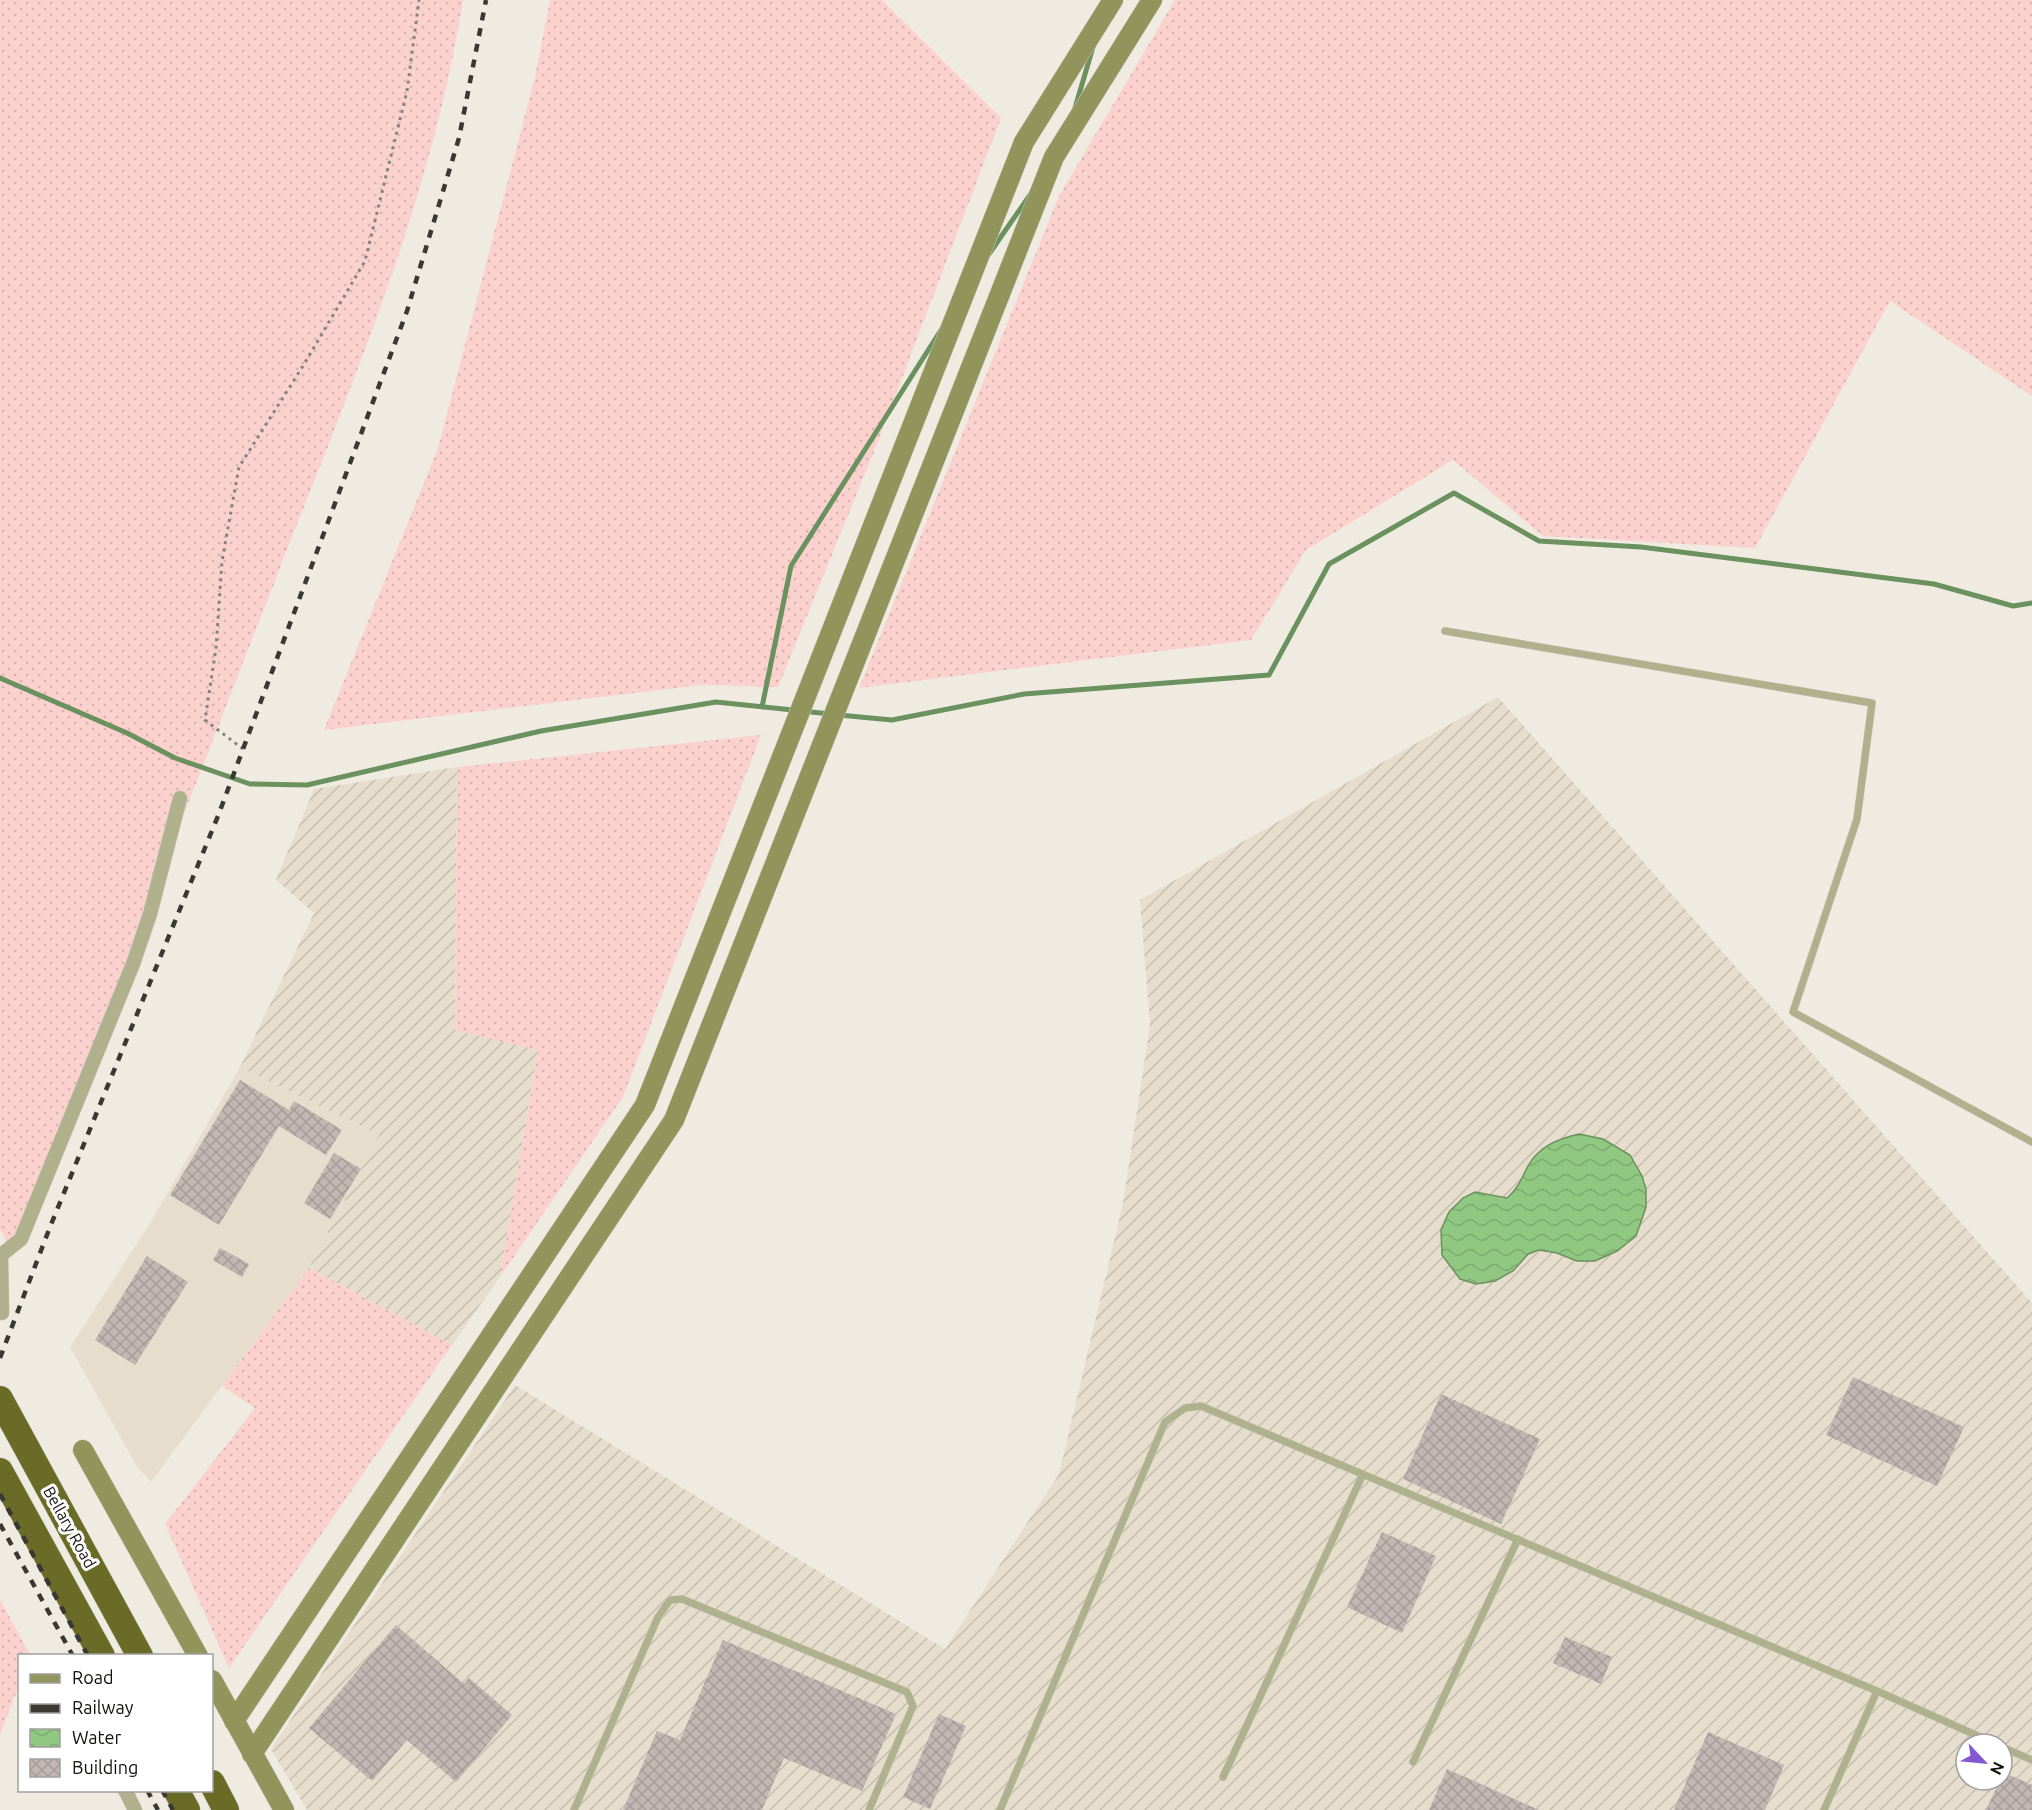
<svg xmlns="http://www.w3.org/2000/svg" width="2032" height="1810" font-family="Ubuntu,sans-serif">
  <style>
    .built { fill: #e6ddcd }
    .industrial { fill: url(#industrial-furrows); fill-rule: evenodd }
    .grass { fill: url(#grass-dots) }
    .water { fill: url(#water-waves); stroke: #6a915e; stroke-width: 1.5 }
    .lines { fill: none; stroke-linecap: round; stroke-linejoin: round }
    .stream { stroke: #6a915e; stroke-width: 5 }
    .building { fill: url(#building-cross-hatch) }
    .lane-casing { stroke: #ccc8bf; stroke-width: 8 }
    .street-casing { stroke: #ccc8bf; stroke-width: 15 }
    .secondary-casing { stroke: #ccc8bf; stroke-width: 21 }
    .highway-casing { stroke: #ccc8bf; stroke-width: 27 }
    .path { stroke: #86827c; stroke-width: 3; stroke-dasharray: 3 4.5; stroke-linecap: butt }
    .lane { stroke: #afb18c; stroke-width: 7 }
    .street { stroke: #afb18c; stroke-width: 14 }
    .secondary { stroke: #91945b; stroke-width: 20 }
    .highway { stroke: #6a6b26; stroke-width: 26 }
    .rail { stroke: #3a3833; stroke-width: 4.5; stroke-dasharray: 8 8; stroke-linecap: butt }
    .labels { text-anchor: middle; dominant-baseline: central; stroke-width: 6; stroke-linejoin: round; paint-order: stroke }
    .street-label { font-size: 16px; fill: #12100d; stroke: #fff }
  </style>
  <defs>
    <pattern id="industrial-furrows" width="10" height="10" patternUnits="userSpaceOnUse" patternTransform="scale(1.5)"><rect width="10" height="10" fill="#e6ddcd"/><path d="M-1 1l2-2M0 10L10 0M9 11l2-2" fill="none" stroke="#c4bdaf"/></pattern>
    <pattern id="grass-dots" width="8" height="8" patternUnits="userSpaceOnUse" patternTransform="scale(1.5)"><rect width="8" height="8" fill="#fbd1ce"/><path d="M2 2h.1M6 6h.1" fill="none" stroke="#d6b2b0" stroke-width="1.8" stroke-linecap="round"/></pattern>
    <pattern id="water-waves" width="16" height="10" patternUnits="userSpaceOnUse" patternTransform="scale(1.5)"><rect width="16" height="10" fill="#90c881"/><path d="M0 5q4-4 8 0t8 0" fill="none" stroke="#7bab6e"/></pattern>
    <pattern id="building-cross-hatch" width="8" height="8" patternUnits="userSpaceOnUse" patternTransform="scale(1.5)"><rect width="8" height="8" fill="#c1b7b2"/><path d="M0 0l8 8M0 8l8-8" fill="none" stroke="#a59c98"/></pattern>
  </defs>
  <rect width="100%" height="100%" fill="#f0ebe1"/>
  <!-- built -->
  <path class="built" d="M240,1067L379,1135L309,1268L151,1482L137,1467L70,1347L149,1225Z"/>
  <!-- industrial -->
  <path class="industrial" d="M1498,697L2032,1303V1810H307L271,1749L515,1385L945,1649L1059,1474L1123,1203L1150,1025L1140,900ZM1966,1744H2002V1780H1966Z
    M457,767L455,1030L538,1049L500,1277L452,1345L309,1268L379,1135L240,1067L314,913L276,880L314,789Z"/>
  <!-- grass -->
  <path class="grass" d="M0,0H463C432,199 351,386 278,573C190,799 101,1026 12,1253L0,1229Z
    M550,0H882L1001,118L875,449L778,687L702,685L324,730L438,448L535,77Z
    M1175,0H2032V396L1890,301L1755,548L1543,536L1453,460L1306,550L1251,640L859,688L1059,196Z
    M761,735L623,1097L500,1277L538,1050L455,1030L457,767Z
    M309,1268L452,1345L229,1668L165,1524L255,1408L222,1386Z
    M0,1599L30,1655L20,1656L19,1685L0,1735Z"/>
  <!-- water -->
  <path class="water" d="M1579,1134L1603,1139L1630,1155L1642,1176L1646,1189V1207L1636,1236L1617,1251L1595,1261H1577L1557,1253L1539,1250L1528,1254L1513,1271L1495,1281L1476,1284L1460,1279L1442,1255L1441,1230L1449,1212L1463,1198L1475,1192L1507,1198C1518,1189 1521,1179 1528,1166C1539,1146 1558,1139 1579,1134Z"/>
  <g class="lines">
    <!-- stream -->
    <path class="stream" d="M1075,108L1093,47
      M989,254L1032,192
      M0,678L127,733L175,758L250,784L307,785L541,731L716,702L830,714
      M762,707L791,566L941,330
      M839,715L892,720L1024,694L1269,675L1329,564L1454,493L1539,541L1641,547L1934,584L2013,606L2032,603"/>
  </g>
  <!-- building -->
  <path class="building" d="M240,1080L289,1110L294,1101L342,1130L326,1155L279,1126L219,1225L170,1195Z
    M334,1153L361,1169L330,1219L304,1203Z
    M220,1248L249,1264L242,1277L213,1260Z
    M147,1256L188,1282L135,1365L95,1340Z
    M1853,1377L1964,1427L1937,1486L1826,1435Z
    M1441,1394L1540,1439L1501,1524L1403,1479Z
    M1382,1532L1436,1556L1402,1633L1347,1607Z
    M396,1625L464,1684L469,1678L512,1715L456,1782L407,1740L372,1781L309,1728Z
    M1565,1637L1612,1657L1601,1684L1553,1663Z
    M723,1640L896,1714L862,1791L784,1758L762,1810H623L657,1731L680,1740Z
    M939,1714L966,1726L930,1809L903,1797Z
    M1708,1732L1784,1765L1765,1810H1674Z
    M1447,1769L1539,1810H1429Z
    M2003,1772L2032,1785V1810H1986L2000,1780H2002Z"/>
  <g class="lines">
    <!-- lane casing -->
    <g class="lane-casing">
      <path id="lane" d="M1445,631L1872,703L1857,819L1793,1012L2032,1142
        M2002,1747L2032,1760
        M1413,1762L1518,1539
        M1223,1777L1363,1474
        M574,1810L658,1617L670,1600L682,1599L907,1692L913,1706L869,1810
        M1000,1810L1165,1422L1185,1408L1201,1406L1877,1691L1996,1744
        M1824,1810L1877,1691"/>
    </g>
    <!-- street casing -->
    <g class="street-casing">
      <path id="street" d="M0,1256L21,1239L133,964L150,914L180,798
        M1,1257L2,1313
        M125,1790L135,1810"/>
    </g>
    <!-- secondary casing -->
    <g class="secondary-casing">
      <path id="secondary" d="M83,1450L198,1656
        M212,1680L284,1810
        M234,1721L645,1105L1024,142L1113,0
        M252,1754L674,1120L1054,157L1152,0"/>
    </g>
    <!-- highway casing -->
    <g class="highway-casing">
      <path id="highway" d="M0,1399L140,1656
        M0,1471L102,1656
        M212,1783L226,1810
        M176,1790L187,1810"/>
    </g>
    <!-- path -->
    <path class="path" d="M243,749L205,720L216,648L222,561L239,467L303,366L365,261L407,91L419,0"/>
    <!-- lane -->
    <use href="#lane" class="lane"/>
    <!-- street -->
    <use href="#street" class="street"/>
    <!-- secondary -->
    <use href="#secondary" class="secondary"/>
    <!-- highway -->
    <use href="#highway" class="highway"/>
    <!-- rail -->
    <path class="rail" d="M0,1358L50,1227L218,816L407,311L459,138L486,0
      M0,1494L88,1656
      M0,1524L73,1656
      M147,1790L158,1810
      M162,1790L173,1810"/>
  </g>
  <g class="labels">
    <!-- street labels -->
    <g class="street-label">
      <text transform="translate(70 1527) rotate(61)">Bellary Road</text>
    </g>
  </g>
  <!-- legend -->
  <rect x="18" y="1654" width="195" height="138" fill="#ffffff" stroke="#a09f9e" stroke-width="1.5"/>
  <rect x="30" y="1674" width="30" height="9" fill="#91945b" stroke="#a09f9e" stroke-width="1.5"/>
  <text x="72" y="1684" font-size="18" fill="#12100d">Road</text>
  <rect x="30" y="1704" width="30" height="9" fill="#3a3833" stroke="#a09f9e" stroke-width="1.5"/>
  <text x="72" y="1714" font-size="18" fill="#12100d">Railway</text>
  <rect x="30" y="1729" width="30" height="18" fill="url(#water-waves)" stroke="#a09f9e" stroke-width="1.5"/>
  <text x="72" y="1744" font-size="18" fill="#12100d">Water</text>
  <rect x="30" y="1759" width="30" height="18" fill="url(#building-cross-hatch)" stroke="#a09f9e" stroke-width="1.5"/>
  <text x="72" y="1774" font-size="18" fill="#12100d">Building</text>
  <!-- north arrow -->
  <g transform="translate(1984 1762) rotate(116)"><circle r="28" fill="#ffffff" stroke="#a09f9e" stroke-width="1.5"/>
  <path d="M0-4.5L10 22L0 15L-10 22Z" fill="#8358d1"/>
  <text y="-9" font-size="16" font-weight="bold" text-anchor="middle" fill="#12100d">N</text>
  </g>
</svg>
